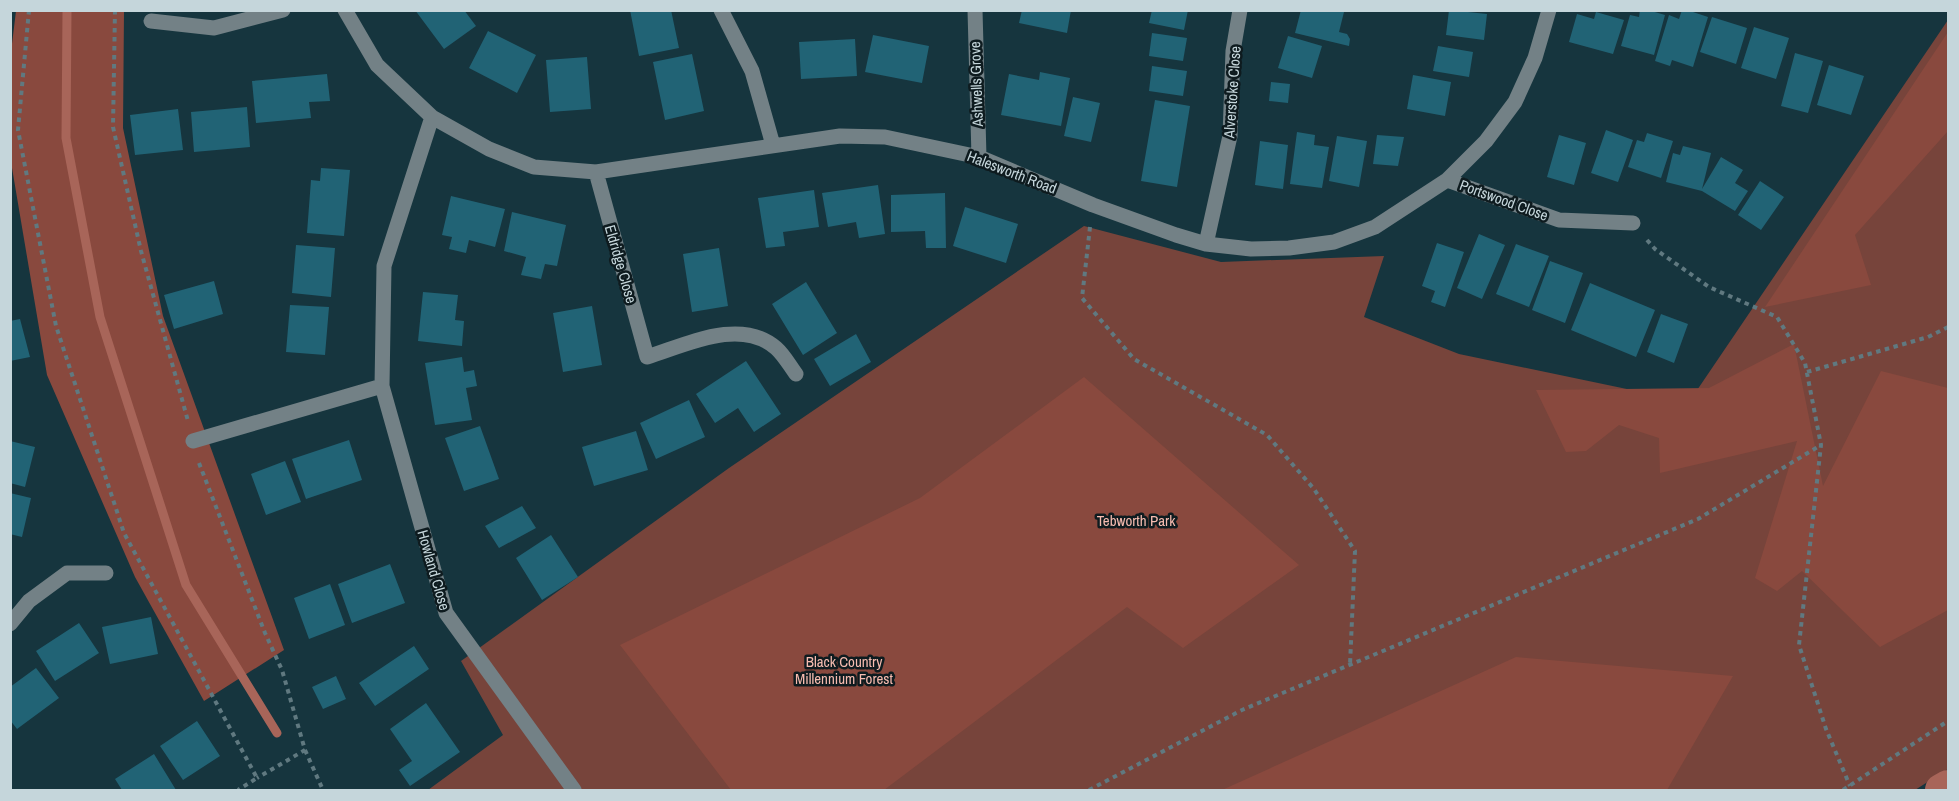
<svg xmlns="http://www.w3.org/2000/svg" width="1959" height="801" font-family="'Archivo Narrow',sans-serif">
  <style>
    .green { fill: #77443b }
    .forest { fill: #89493e }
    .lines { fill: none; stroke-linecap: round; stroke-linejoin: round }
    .stream { stroke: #a86559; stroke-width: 9 }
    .canal { stroke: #a86559; stroke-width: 32 }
    .building { fill: #216375 }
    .path { stroke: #607980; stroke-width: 4; stroke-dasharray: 4.5 4.5; stroke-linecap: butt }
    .minor { stroke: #738186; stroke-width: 15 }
    .labels { text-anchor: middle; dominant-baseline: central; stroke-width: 5; stroke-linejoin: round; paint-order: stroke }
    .street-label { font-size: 15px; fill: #c5d6db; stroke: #0e1b1f }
    .park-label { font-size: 15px; fill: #f7bcb0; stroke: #0e1b1f }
  </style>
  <rect width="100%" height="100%" fill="#16353e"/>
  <!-- green -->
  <path class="green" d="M1948,20V769L1915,790H428L503,735L461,661L729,468L1084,226L1221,262L1384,256L1364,317L1459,354L1689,402Z"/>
  <!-- forest -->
  <path class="forest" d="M16,11H124L123,128L163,316L284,650L204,701L135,577L47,375L11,162L10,60Z
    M1948,32V131L1855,235L1871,285L1765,307Z
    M1794,344L1823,486L1881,371L1948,388V610L1880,647L1802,571L1777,591L1755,578L1797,441L1660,473L1659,438L1619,425L1586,451L1566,452L1536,390L1709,388Z
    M1084,377L1299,565L1183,648L1127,607L884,790H731L620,645L920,498Z
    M1516,657L1733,676L1667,790H1222Z"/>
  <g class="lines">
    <!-- stream -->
    <path class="stream" d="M67,10L66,138L100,317L186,585L277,733"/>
    <!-- canal -->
    <path class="canal" d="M1941,790L1948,786"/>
  </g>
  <!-- building -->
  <path class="building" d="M415,10H464L476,26L444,49Z
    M630,10H671L679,48L639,56Z
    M1022,10H1071L1067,33L1019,23Z
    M1152,10H1188L1184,30L1149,23Z
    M1301,10L1344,12L1339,32L1347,34L1350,39L1349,46L1295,33Z
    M1449,10L1487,14L1484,40L1446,35Z
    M1640,10H1648L1665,15L1654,55L1621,46L1630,15L1639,17Z
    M1682,10H1687L1708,17L1693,67L1672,60L1670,66L1655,61L1669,15L1679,19Z
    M1596,12L1624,20L1613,54L1569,42L1577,14L1594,19Z
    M1712,17L1747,28L1736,64L1700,52Z
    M1754,27L1789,38L1776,79L1741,68Z
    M488,31L536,55L517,93L469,68Z
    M1152,33L1187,38L1183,61L1149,56Z
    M873,35L929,46L922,83L865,72Z
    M1288,36L1322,46L1312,78L1278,68Z
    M855,39L857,76L801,79L799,42Z
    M1438,46L1473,52L1469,77L1433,71Z
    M1795,53L1823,61L1808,113L1781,106Z
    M692,54L704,111L665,120L653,62Z
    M587,57L591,109L550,112L546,60Z
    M1829,65L1864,76L1851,115L1817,105Z
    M1152,66L1187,71L1183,96L1149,91Z
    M1040,72L1070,78L1061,126L1001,115L1009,74L1039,80Z
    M327,74L330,101L309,102L311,118L256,123L252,81Z
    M1413,75L1451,82L1445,116L1407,109Z
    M1271,82L1290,84L1288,103L1269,101Z
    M1073,97L1100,103L1091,142L1064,136Z
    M1155,100L1190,106L1177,187L1141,181Z
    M247,107L250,147L194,152L191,112Z
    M178,109L183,150L135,155L130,115Z
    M1606,130L1633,140L1618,182L1591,173Z
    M1297,132L1315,135L1314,145L1329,147L1322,188L1290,184Z
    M1647,133L1673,141L1661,178L1628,167L1637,140L1644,142Z
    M1377,135L1404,137L1398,166L1373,164Z
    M1559,135L1586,143L1574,185L1547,177Z
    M1337,136L1367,141L1359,187L1329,181Z
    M1260,141L1288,145L1283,189L1255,185Z
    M1683,146L1711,153L1702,189L1721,157L1743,170L1735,183L1748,191L1735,211L1702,191L1666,182L1673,153L1680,155Z
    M321,168L350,170L344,236L307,233L311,180L320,181Z
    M1760,181L1784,197L1761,230L1738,215Z
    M878,185L885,234L859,238L856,222L828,227L822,193Z
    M814,190L819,227L783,232L785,246L766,248L758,198Z
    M945,193L946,248H926L925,231L891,232V195Z
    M451,196L505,209L495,247L469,240L466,253L449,249L452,237L442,235Z
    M965,207L1018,224L1006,263L953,246Z
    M512,212L566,225L557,266L545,264L541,279L521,275L526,257L504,251Z
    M1479,234L1505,245L1482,299L1457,288Z
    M1437,243L1464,252L1445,307L1431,302L1435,291L1422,286Z
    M1516,244L1549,256L1529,307L1496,294Z
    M296,245L335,248L331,297L292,293Z
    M719,248L728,306L692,312L683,254Z
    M1550,261L1583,273L1565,323L1532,310Z
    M214,281L223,314L174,329L164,295Z
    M806,282L837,333L803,355L772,304Z
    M1590,283L1655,310L1636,357L1571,330Z
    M423,292L458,295L455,320L464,321L462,346L418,341Z
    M290,305L329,307L325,355L286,352Z
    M592,306L602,365L563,372L553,313Z
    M1661,314L1688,324L1674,363L1647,352Z
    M20,319L30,357L10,361V321Z
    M856,334L871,362L830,386L814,359Z
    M462,357L464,372L474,370L477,386L466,388L472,420L435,425L425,363Z
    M746,361L781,414L754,432L738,408L715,423L696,394Z
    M689,400L705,437L656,459L640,423Z
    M480,426L499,479L464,491L445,438Z
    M636,431L648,470L594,486L582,447Z
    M349,440L362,480L306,499L292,459Z
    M10,441L35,447L25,487L10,483Z
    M285,461L301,502L266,515L251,474Z
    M10,493L31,498L22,537L10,534Z
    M522,506L536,528L499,548L485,526Z
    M551,535L578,577L542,600L516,558Z
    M390,564L405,603L352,623L338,584Z
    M330,584L345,625L309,639L294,598Z
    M151,617L158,654L110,664L102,627Z
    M79,623L99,653L55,681L36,651Z
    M414,646L429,669L375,706L359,683Z
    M36,668L59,698L17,729L10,720V687Z
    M336,676L346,699L323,709L312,687Z
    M426,703L460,752L410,786L399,770L412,761L390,729Z
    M197,721L220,756L183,780L160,746Z
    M154,754L176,790H122L115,779Z"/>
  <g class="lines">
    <!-- path -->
    <path class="path" d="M29,10L18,130L56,326L124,533L257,778L238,790
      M115,10L113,127L141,251L188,421
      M1090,227L1082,298L1134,359L1267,435L1314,489L1355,551L1350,665
      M1647,240L1655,249L1709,287L1777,317L1805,363L1821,445L1799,645L1826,729L1850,786
      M1807,372L1928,337L1948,327
      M199,463L265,633L282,670L305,750L257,778
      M305,750L323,790
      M1089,790L1242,710L1698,519L1821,445
      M1843,790L1948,721"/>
    <!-- minor -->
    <path class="minor" d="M345,10L377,65L432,117L489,149L534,167L596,172L840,136L885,137L979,157L1093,205L1176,235L1206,244L1251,249L1289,248L1334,242L1375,227L1447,180L1486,141L1515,102L1535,58L1549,10
      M721,10L752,71L773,145
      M975,10L979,157
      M151,21L214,28L283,10
      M432,117L384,266L382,386L446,613L574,790
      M596,172L647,357C686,345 740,317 776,348C784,355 790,366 796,374
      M1447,180L1559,220L1633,223
      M1206,244L1230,136L1233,51L1240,10
      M193,441L382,386
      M10,624L29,601L67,573H106"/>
  </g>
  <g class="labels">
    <!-- street labels -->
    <g class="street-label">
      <text transform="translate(976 84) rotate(-92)">Ashwells Grove</text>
      <text transform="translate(1232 92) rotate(-86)">Alverstoke Close</text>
      <text transform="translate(1012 172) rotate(21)">Halesworth Road</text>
      <text transform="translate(1504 200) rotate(20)">Portswood Close</text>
      <text transform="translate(621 264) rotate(74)">Eldridge Close</text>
      <text transform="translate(434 570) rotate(74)">Howland Close</text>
    </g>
    <!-- park labels -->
    <g class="park-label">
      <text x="1136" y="520">Tebworth Park</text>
      <text x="844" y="661">Black Country<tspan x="844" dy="17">Millennium Forest</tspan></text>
    </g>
  </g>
  <!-- border -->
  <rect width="1959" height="801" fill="none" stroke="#c5d6db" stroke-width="24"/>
</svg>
